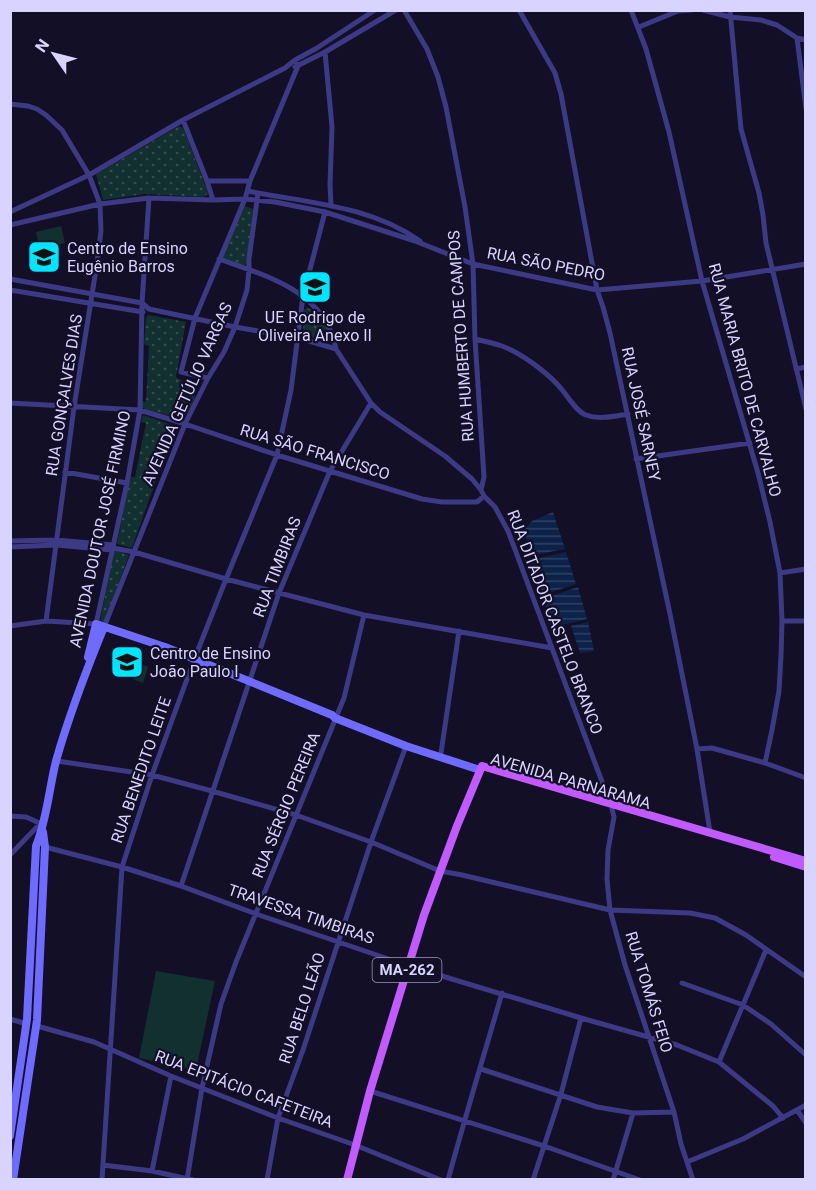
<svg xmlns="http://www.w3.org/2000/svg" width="816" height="1190" font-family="Roboto,sans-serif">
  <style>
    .grass { fill: url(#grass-dots) }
    .pitch { fill: #12302f }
    .water { fill: url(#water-rules) }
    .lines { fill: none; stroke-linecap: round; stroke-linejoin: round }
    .street { stroke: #3d3a85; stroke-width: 5 }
    .secondary { stroke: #6f6bff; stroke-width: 8 }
    .primary { stroke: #c25bff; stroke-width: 8 }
    .labels { text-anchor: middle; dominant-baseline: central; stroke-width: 4.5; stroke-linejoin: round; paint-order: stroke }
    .shield { fill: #130f26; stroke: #9e99be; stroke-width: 1.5 }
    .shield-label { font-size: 15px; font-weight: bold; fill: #d9d4ff }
    .poi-label { font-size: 16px; fill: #d9d4ff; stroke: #130f26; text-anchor: start }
    .street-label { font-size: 16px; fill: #d9d4ff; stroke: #130f26 }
  </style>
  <defs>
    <pattern id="grass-dots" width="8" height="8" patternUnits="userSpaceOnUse" patternTransform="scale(1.5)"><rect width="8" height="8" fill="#12302f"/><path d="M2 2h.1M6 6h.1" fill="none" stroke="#344d4e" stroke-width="1.8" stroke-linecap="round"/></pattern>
    <pattern id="water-rules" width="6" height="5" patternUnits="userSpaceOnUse" patternTransform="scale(1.5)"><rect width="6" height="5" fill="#0c2248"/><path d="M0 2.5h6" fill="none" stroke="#2f4163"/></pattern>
  </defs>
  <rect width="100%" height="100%" fill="#130f26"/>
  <!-- grass -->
  <path class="grass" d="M179,126L183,128L206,187L208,193L207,195L203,197L145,194L103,200L96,174Z
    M245,206L253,209L247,264L244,265L223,260V255Z
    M307,308C322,312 325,325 331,338V340L305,336L303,333L304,310Z
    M149,315L186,322L176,377C181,381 190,382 193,388C199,397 189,413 182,419L142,408L141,401L146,402L149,346L144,344L146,318Z
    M143,415L175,426L132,548L117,544L130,477H135L146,423L141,422Z
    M114,550L129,555L104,622L100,621Z"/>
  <!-- pitch -->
  <path class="pitch" d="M61,226L65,243L40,250L36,232Z
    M126,659L148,667L143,683L120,674Z
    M156,971L215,981L196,1070L139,1058Z"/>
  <!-- water -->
  <path class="water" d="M553,512L565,549L534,555L526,538L525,529L532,521Z
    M566,552L576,584L543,595L531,560Z
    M578,587L587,619L554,627L542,599Z
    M588,622L594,651L580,653L571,626Z"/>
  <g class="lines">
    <!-- street -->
    <path class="street" d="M404,10L427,49L438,77L446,107L465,207L473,264L475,339L484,477L481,490
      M519,10L555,73L561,94L597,290L603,307L610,333L670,614L697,749L710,832
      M631,10L646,49L669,132L702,281L758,473L770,522L780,573L782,621L781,656L779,691L772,730L765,763
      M703,10L730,17L761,20L777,25L797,38L806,40
      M730,10L741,129L759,193L763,215L766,243L806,409
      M639,27L678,11L691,10
      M797,38L806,109
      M325,52L332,127L330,185L331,205
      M295,67L325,52L396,10
      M10,104L28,106L37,109L46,115L62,130L89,175L100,204L101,231L97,263L74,407L46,621
      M183,120L207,181L213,200
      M207,181H250
      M248,191C307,203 369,205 420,241
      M10,212L89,175L183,120L285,68L295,60L317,48L375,10
      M10,225L100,204L149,198L213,200L245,199L275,202L325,212L415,241L473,264L597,290L702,281L806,264
      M219,259C267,276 325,291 336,349L371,403L380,412L445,456L472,479L481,490L484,496L495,507L508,531L610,803
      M10,279L142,303L149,309L235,327L299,338L336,349
      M10,290L143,312
      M475,339C484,341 493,343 502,346C521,353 545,371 558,385C566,393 576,412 586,415C599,420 615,416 628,414
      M796,369L806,367
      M208,378L181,372L195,318L245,199L250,181L298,66L295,60
      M10,403L140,410L185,424L277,455L422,499L442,502H477L484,496
      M636,459L750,443
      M65,472L127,483
      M10,541L56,540L113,545
      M10,547L56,545L112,550
      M113,548L134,552L226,579L364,615L552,648
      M780,573L806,569
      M782,621H806
      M10,626L46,621L96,624L127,483L140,410L142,303L149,198
      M104,627L185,424L208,378L224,352L235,327L247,290L249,270V259L258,193
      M697,749L712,748L765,763L806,778
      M441,753L459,631
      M57,761L152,775L212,791L296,815L371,842L440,871L462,875L610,910L690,913L715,918L746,935L806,977
      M612,809L614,817L608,850L607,879L610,910L625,965L674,1112L681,1144L693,1180
      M10,816L26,817L44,825
      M45,847L122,867L181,886L256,914L409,966L581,1018L677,1045L719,1062L773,1106L783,1118
      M10,855L35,829L37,827L43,828
      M181,886L279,593L330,471L371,403
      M682,983L743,1005L771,1024L806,1055
      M10,1019L27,1024
      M37,1026L94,1042L171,1076L278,1118L355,1145L441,1180
      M719,1062L766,950
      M481,1069L597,1107L633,1113L674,1112
      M370,1091L544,1146L640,1180
      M797,1110L806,1123
      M687,1162L743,1139L806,1105
      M103,1165L152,1171L193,1180
      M152,1171L171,1076
      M102,1180L122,867L152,775L194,660L226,579L277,455L291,390L303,296L325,212
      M187,1180L202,1088L221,1004L236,962L344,698L364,615
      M267,1180L278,1118L303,1050L371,842L406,746
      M448,1180C465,1117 484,1055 502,993
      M533,1180L561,1094L581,1018
      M613,1180L633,1113"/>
    <!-- secondary -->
    <path class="secondary" d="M88,657L96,624L165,647L332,715L335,718L406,746L480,770
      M10,1136L27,1019L36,846C47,819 49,789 56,761C69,715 86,671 104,627
      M13,1180L37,1020L45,847L43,832"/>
    <!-- primary -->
    <path class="primary" d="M774,857L806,867
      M347,1180L370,1091L424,915L457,826L482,766L806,861"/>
  </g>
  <!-- icons -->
  <defs>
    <g id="school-square" transform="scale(1.725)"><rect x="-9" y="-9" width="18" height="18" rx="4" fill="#00e5ff" stroke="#130f26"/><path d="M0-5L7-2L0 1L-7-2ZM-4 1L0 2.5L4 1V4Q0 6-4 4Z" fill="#111"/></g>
  </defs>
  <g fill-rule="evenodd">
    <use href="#school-square" x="44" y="257"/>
    <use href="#school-square" x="315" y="287"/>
    <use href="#school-square" x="127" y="662"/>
  </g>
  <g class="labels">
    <!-- shield labels -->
    <rect class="shield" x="372.5" y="958" width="69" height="24" rx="4.5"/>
    <g class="shield-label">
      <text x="407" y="970">MA-262</text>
    </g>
    <!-- poi labels -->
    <g class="poi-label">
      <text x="67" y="248">Centro de Ensino<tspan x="67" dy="18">Eugênio Barros</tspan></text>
      <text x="315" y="317" text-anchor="middle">UE Rodrigo de<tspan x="315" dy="18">Oliveira Anexo II</tspan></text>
      <text x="150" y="653">Centro de Ensino<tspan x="150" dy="18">João Paulo I</tspan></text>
    </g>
    <!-- street labels -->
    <g class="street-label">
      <text transform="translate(546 264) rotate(11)">RUA SÃO PEDRO</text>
      <text transform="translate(461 336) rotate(-94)">RUA HUMBERTO DE CAMPOS</text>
      <text transform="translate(745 380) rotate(75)">RUA MARIA BRITO DE CARVALHO</text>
      <text transform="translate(187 394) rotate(-66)">AVENIDA GETÚLIO VARGAS</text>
      <text transform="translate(64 395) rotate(-81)">RUA GONÇALVES DIAS</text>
      <text transform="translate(641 414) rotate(78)">RUA JOSÉ SARNEY</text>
      <text transform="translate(315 452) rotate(17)">RUA SÃO FRANCISCO</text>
      <text transform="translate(100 529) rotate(-78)">AVENIDA DOUTOR JOSÉ FIRMINO</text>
      <text transform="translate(277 567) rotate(-69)">RUA TIMBIRAS</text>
      <text transform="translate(555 622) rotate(69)">RUA DITADOR CASTELO BRANCO</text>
      <text transform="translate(141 770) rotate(-71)">RUA BENEDITO LEITE</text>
      <text transform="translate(571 781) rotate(16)">AVENIDA PARNARAMA</text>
      <text transform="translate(286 805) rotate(-68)">RUA SÉRGIO PEREIRA</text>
      <text transform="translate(301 914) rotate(19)">TRAVESSA TIMBIRAS</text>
      <text transform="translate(649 992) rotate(73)">RUA TOMÁS FEIO</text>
      <text transform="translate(302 1008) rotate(-72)">RUA BELO LEÃO</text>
      <text transform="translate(244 1089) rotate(21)">RUA EPITÁCIO CAFETEIRA</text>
    </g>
  </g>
  <!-- border -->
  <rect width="816" height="1190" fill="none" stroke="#d9d4ff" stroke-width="24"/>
  <!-- north arrow -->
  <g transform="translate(54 54) rotate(305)" stroke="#130f26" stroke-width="4.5" paint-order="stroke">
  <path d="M0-4.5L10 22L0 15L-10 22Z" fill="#d9d4ff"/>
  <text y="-9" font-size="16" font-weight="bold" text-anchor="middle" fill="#d9d4ff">N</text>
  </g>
</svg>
